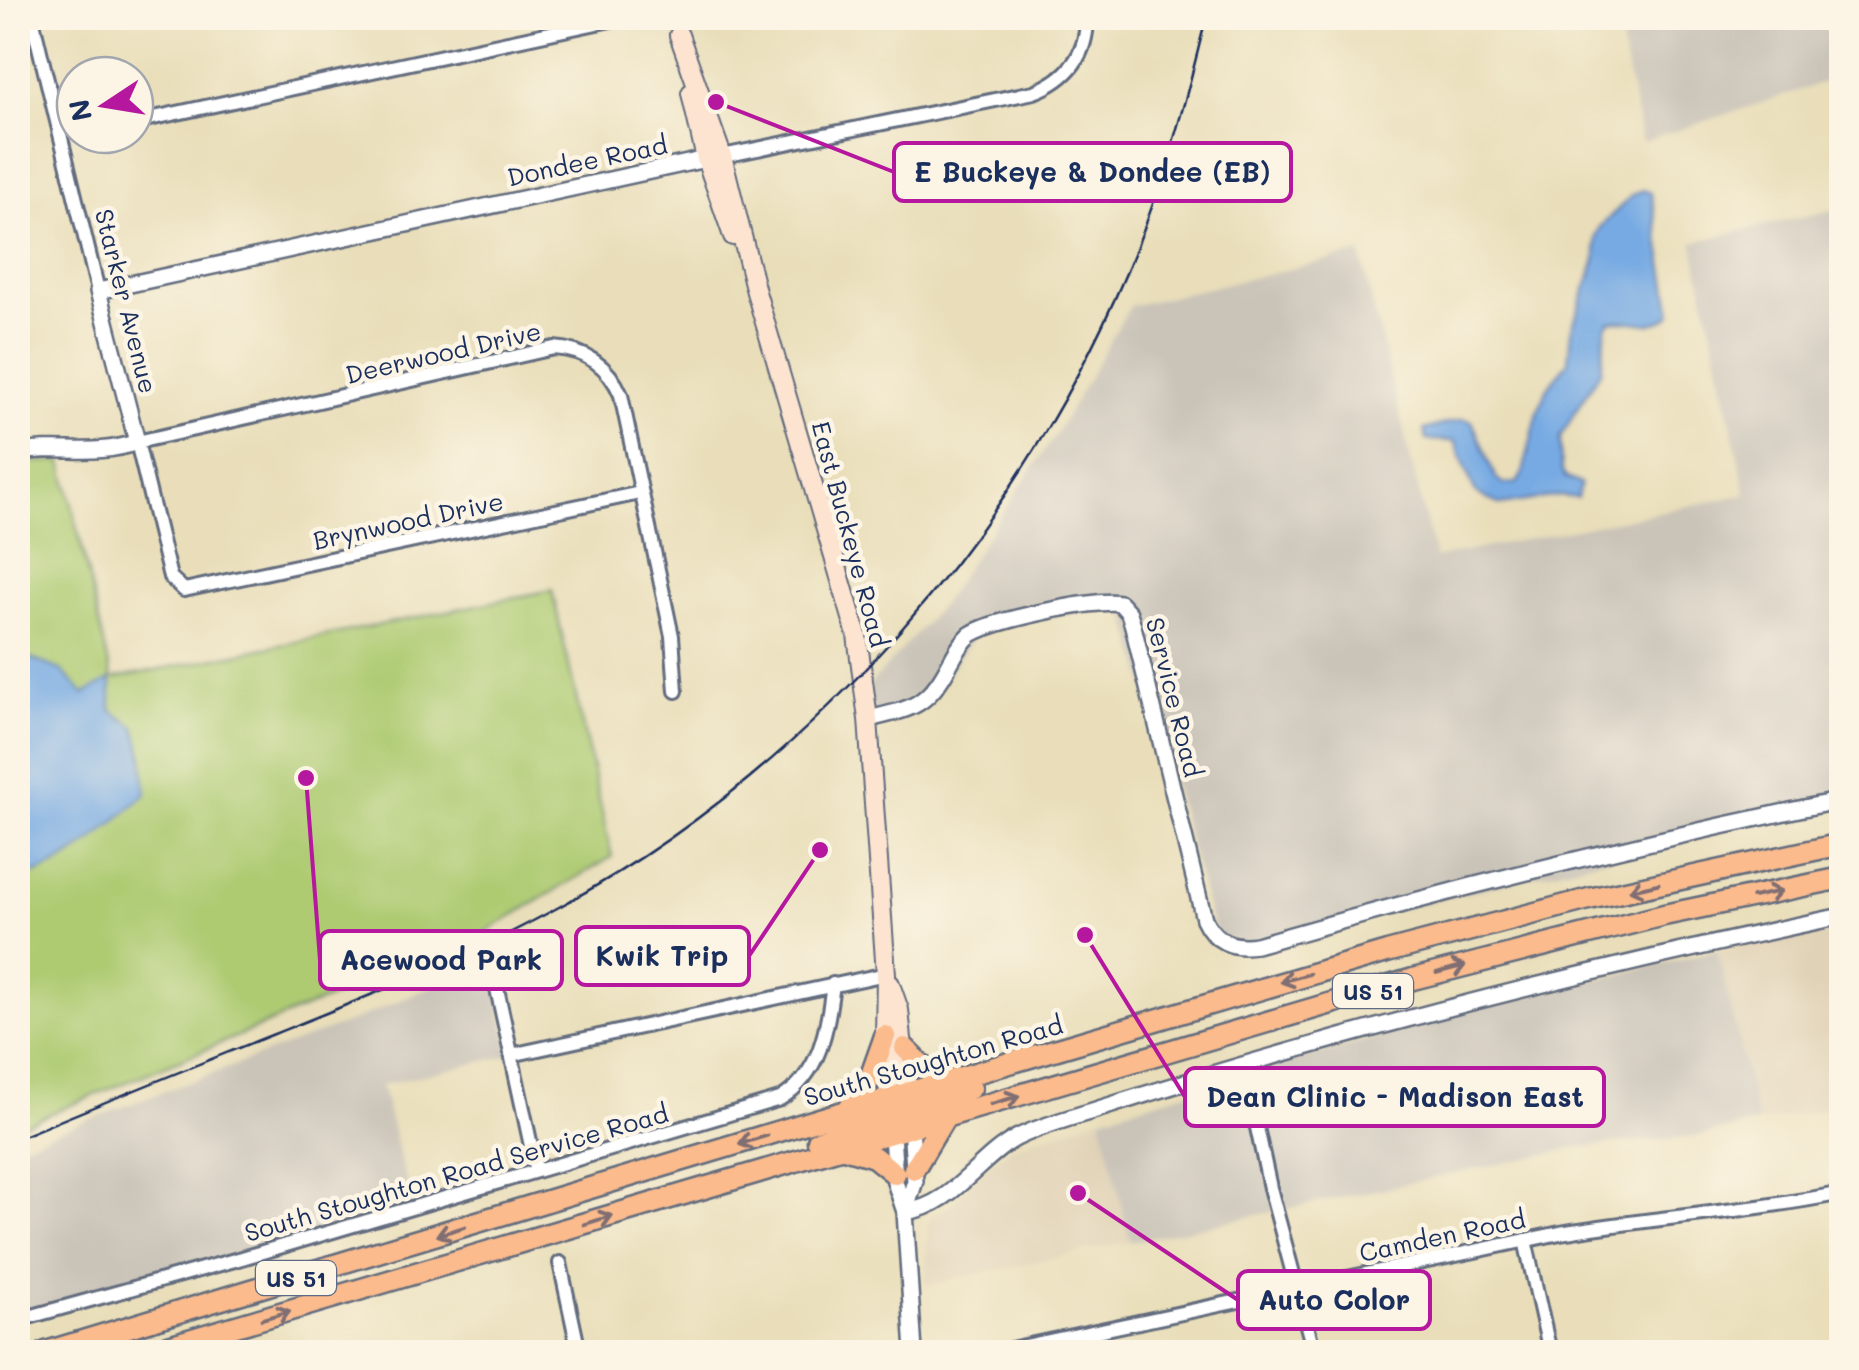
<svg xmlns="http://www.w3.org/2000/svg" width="1859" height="1370" font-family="Mali,sans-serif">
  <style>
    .built { fill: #e0d2b6 }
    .industrial { fill: #c9c3b8 }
    .green { fill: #aecb72; stroke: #647d68; stroke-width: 2.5 }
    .water { fill: #77aae3; stroke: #496ca0; stroke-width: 2.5 }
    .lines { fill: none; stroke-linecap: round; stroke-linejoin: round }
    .minor-casing { stroke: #636c7e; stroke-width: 18 }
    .tertiary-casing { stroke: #636c7e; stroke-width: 20 }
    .secondary-casing { stroke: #636c7e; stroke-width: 22 }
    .primary-casing { stroke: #636c7e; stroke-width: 25 }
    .minor { stroke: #fff; stroke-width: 12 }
    .tertiary { stroke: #fff; stroke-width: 15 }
    .secondary { stroke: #fde4d1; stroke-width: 18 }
    .primary { stroke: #fbbb8c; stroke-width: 20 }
    .rail { stroke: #1b2f5e; stroke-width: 2.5 }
    .oneway { stroke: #806e73 }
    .labels { text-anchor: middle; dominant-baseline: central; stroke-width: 9; stroke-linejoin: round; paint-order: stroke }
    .shield { fill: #fcf5e5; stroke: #5e6a86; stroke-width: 2.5 }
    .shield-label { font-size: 22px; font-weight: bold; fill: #1b2f5e }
    .street-label { font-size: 25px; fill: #1b2f5e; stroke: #fcf5e5 }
    .leader { fill: none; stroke: #b5179e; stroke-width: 4 }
    .callout-dot { fill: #b5179e; stroke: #fcf5e5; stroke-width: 4 }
    .callout { fill: #fcf5e5; stroke: #b5179e; stroke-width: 4 }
    .callout-label { font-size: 28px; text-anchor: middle; font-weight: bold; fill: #1b2f5e }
  </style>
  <rect width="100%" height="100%" fill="#fcf5e5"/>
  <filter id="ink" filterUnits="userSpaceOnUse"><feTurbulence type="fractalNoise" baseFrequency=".01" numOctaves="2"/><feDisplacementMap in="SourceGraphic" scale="20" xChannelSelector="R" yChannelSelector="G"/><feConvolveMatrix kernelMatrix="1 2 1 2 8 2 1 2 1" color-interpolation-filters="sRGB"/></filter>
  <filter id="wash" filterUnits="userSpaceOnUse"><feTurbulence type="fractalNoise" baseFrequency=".0048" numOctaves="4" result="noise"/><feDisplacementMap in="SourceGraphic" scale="40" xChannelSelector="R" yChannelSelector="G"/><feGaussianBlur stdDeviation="2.25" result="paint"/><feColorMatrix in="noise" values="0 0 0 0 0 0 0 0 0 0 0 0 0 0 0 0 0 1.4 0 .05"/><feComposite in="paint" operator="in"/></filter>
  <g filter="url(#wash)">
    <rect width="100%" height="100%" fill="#e9deb9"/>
    <!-- built -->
    <path class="built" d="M1841,925V1106L1758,1123L1717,950Z
      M1101,1117L1130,1242L925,1285L928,1224L933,1215L952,1205L995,1159L1014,1147Z"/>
    <!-- industrial -->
    <path class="industrial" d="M1616,18H1841V77L1642,142Z
      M1841,208V800L1256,945L1215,936L1124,606L981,627L937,688L868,719L864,692L941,605L1056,434L1130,306L1360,253L1435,558L1746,494L1693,242Z
      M1717,950L1758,1123L1697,1136L1580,1147L1130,1242L1101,1117L1459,1013Z
      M491,961L511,1055L381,1085L413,1206L18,1320V1146L345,1024Z"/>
    <!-- green -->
    <path class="green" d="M62,461L112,679L552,590L612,857L475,938L18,1127V462Z"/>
    <!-- water -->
    <path class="water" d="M1643,190L1651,193L1672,314C1651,333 1633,317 1610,322L1606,327L1601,370L1560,437L1561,469L1565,477L1580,484L1577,498L1556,496L1501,505L1489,500L1475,492L1455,441L1426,440L1424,430L1463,419L1472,421L1496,478L1504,484L1517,483L1523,473L1538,411L1547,389L1568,361L1571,331L1596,260V236L1600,227L1632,195Z
      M18,654L61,670L84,694L111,679V710L135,727L143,756L146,794C112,823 63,873 18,877Z"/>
  </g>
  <g filter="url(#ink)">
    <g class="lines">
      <!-- minor casing -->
      <g class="minor-casing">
        <path id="minor" d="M32,18L98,291
          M135,122L620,18
          M718,157L1034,92C1068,79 1087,55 1087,18
          M640,493L184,590L170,577L137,442L554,348C585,350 609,366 621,395L672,636L676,691
          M491,961L536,1169
          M511,1055L886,974
          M1244,1067L1270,1188L1314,1352
          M1525,1240L1550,1352
          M560,1263L579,1352
          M18,1320L242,1258L780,1099C821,1074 827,1029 833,984
          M997,1352L1560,1233C1654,1217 1749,1212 1842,1193
          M1806,1352L1842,1346"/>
      </g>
      <!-- tertiary casing -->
      <g class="tertiary-casing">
        <path id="tertiary" d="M18,453C58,444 93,458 137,442L98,291L706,159
          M868,719C910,709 927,707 948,667C954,656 960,644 970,635C988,621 1098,598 1120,603L1129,613L1133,626L1204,919C1214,941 1232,949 1256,945C1450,889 1644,841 1842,800
          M892,1133L895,1182L905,1212L914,1352
          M905,1212C953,1206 976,1160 1016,1138C1042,1125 1074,1117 1102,1108C1344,1031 1593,968 1842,916
          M905,1212L915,1181L911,1127"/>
      </g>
      <!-- secondary casing -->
      <g class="secondary-casing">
        <path id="secondary" d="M679,35L722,156L756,292L857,635L868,719L886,974L885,1036L890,1112
          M691,93L706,159L733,236
          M890,984L899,1010L909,1106"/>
      </g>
      <!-- primary casing -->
      <g class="primary-casing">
        <path id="primary" d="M905,1048L925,1068L952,1082
          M846,1112L869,1081L885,1036
          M895,1127L916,1111L971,1088
          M818,1141L867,1123L900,1104
          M844,1148L874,1157L895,1174
          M914,1169L945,1117
          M46,1352L826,1117L1387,952L1589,899L1842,844
          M148,1352L1413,979L1664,915L1842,878"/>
      </g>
      <!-- minor -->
      <use href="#minor" class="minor"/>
      <!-- tertiary -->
      <use href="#tertiary" class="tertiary"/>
      <!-- secondary -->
      <use href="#secondary" class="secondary"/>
      <!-- primary -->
      <use href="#primary" class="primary"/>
      <!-- rail -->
      <path class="rail" d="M18,1138C103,1103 188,1068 274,1034C371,995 467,958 559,907C816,767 1027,521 1136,249C1166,175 1187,96 1206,18"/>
    </g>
    <!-- one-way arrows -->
    <defs><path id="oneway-shaft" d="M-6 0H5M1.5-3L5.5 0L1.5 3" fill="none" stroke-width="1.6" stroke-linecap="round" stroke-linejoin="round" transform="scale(2.5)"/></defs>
    <g class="oneway">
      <use href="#oneway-shaft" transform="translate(1644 887) rotate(167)"/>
      <use href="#oneway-shaft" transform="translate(1767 894) rotate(-12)"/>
      <use href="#oneway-shaft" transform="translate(1451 969) rotate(-15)"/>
      <use href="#oneway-shaft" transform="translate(1295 978) rotate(164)"/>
      <use href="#oneway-shaft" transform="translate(1005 1100) rotate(-16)"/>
      <use href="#oneway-shaft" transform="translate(753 1140) rotate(163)"/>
      <use href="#oneway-shaft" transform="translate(598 1220) rotate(-17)"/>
      <use href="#oneway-shaft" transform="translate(451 1231) rotate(163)"/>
      <use href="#oneway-shaft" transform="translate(276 1315) rotate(-16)"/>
    </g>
  </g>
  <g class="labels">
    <!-- shield labels -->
    <g class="shield">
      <rect x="1333" y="974" width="80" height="34" rx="8"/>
      <rect x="256" y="1261" width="80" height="34" rx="8"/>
    </g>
    <g class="shield-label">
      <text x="1373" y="991">US 51</text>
      <text x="296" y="1278">US 51</text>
    </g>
    <!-- street labels -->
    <g class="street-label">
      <text transform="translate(587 160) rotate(-12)">Dondee Road</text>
      <text transform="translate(127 301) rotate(76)">Starker Avenue</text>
      <text transform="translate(443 352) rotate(-13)">Deerwood Drive</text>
      <text transform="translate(408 520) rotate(-12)">Brynwood Drive</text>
      <text transform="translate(851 534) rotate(75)">East Buckeye Road</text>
      <text transform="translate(1175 697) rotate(76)">Service Road</text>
      <text transform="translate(933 1060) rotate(-16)">South Stoughton Road</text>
      <text transform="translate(456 1172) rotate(-16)">South Stoughton Road Service Road</text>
      <text transform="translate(1442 1235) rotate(-12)">Camden Road</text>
    </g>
  </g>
  <!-- callouts -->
  <path class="leader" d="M716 102L894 172M820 850L749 956M306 778L320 960M1085 935L1185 1097M1078 1193L1238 1300"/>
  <g class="callout-dot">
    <circle cx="716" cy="102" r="10"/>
    <circle cx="820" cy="850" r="10"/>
    <circle cx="306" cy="778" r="10"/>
    <circle cx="1085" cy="935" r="10"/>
    <circle cx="1078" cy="1193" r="10"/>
  </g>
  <g class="callout">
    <rect x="894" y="143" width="397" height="58" rx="10"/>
    <rect x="576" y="927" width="173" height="58" rx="10"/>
    <rect x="320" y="931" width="242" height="58" rx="10"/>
    <rect x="1185" y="1068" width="419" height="58" rx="10"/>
    <rect x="1238" y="1271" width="192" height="58" rx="10"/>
  </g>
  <g class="callout-label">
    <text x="1092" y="182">E Buckeye &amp; Dondee (EB)</text>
    <text x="662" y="966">Kwik Trip</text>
    <text x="441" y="970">Acewood Park</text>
    <text x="1395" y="1107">Dean Clinic - Madison East</text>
    <text x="1334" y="1310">Auto Color</text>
  </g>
  <!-- margin -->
  <rect width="1859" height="1370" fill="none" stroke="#fcf5e5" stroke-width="60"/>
  <!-- north arrow -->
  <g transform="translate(105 105) rotate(258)"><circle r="48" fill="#fcf5e5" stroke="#a2a6af" stroke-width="2.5"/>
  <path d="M0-8L18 38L0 25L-18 38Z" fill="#b5179e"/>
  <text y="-15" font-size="28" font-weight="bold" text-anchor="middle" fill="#1b2f5e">N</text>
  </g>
</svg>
